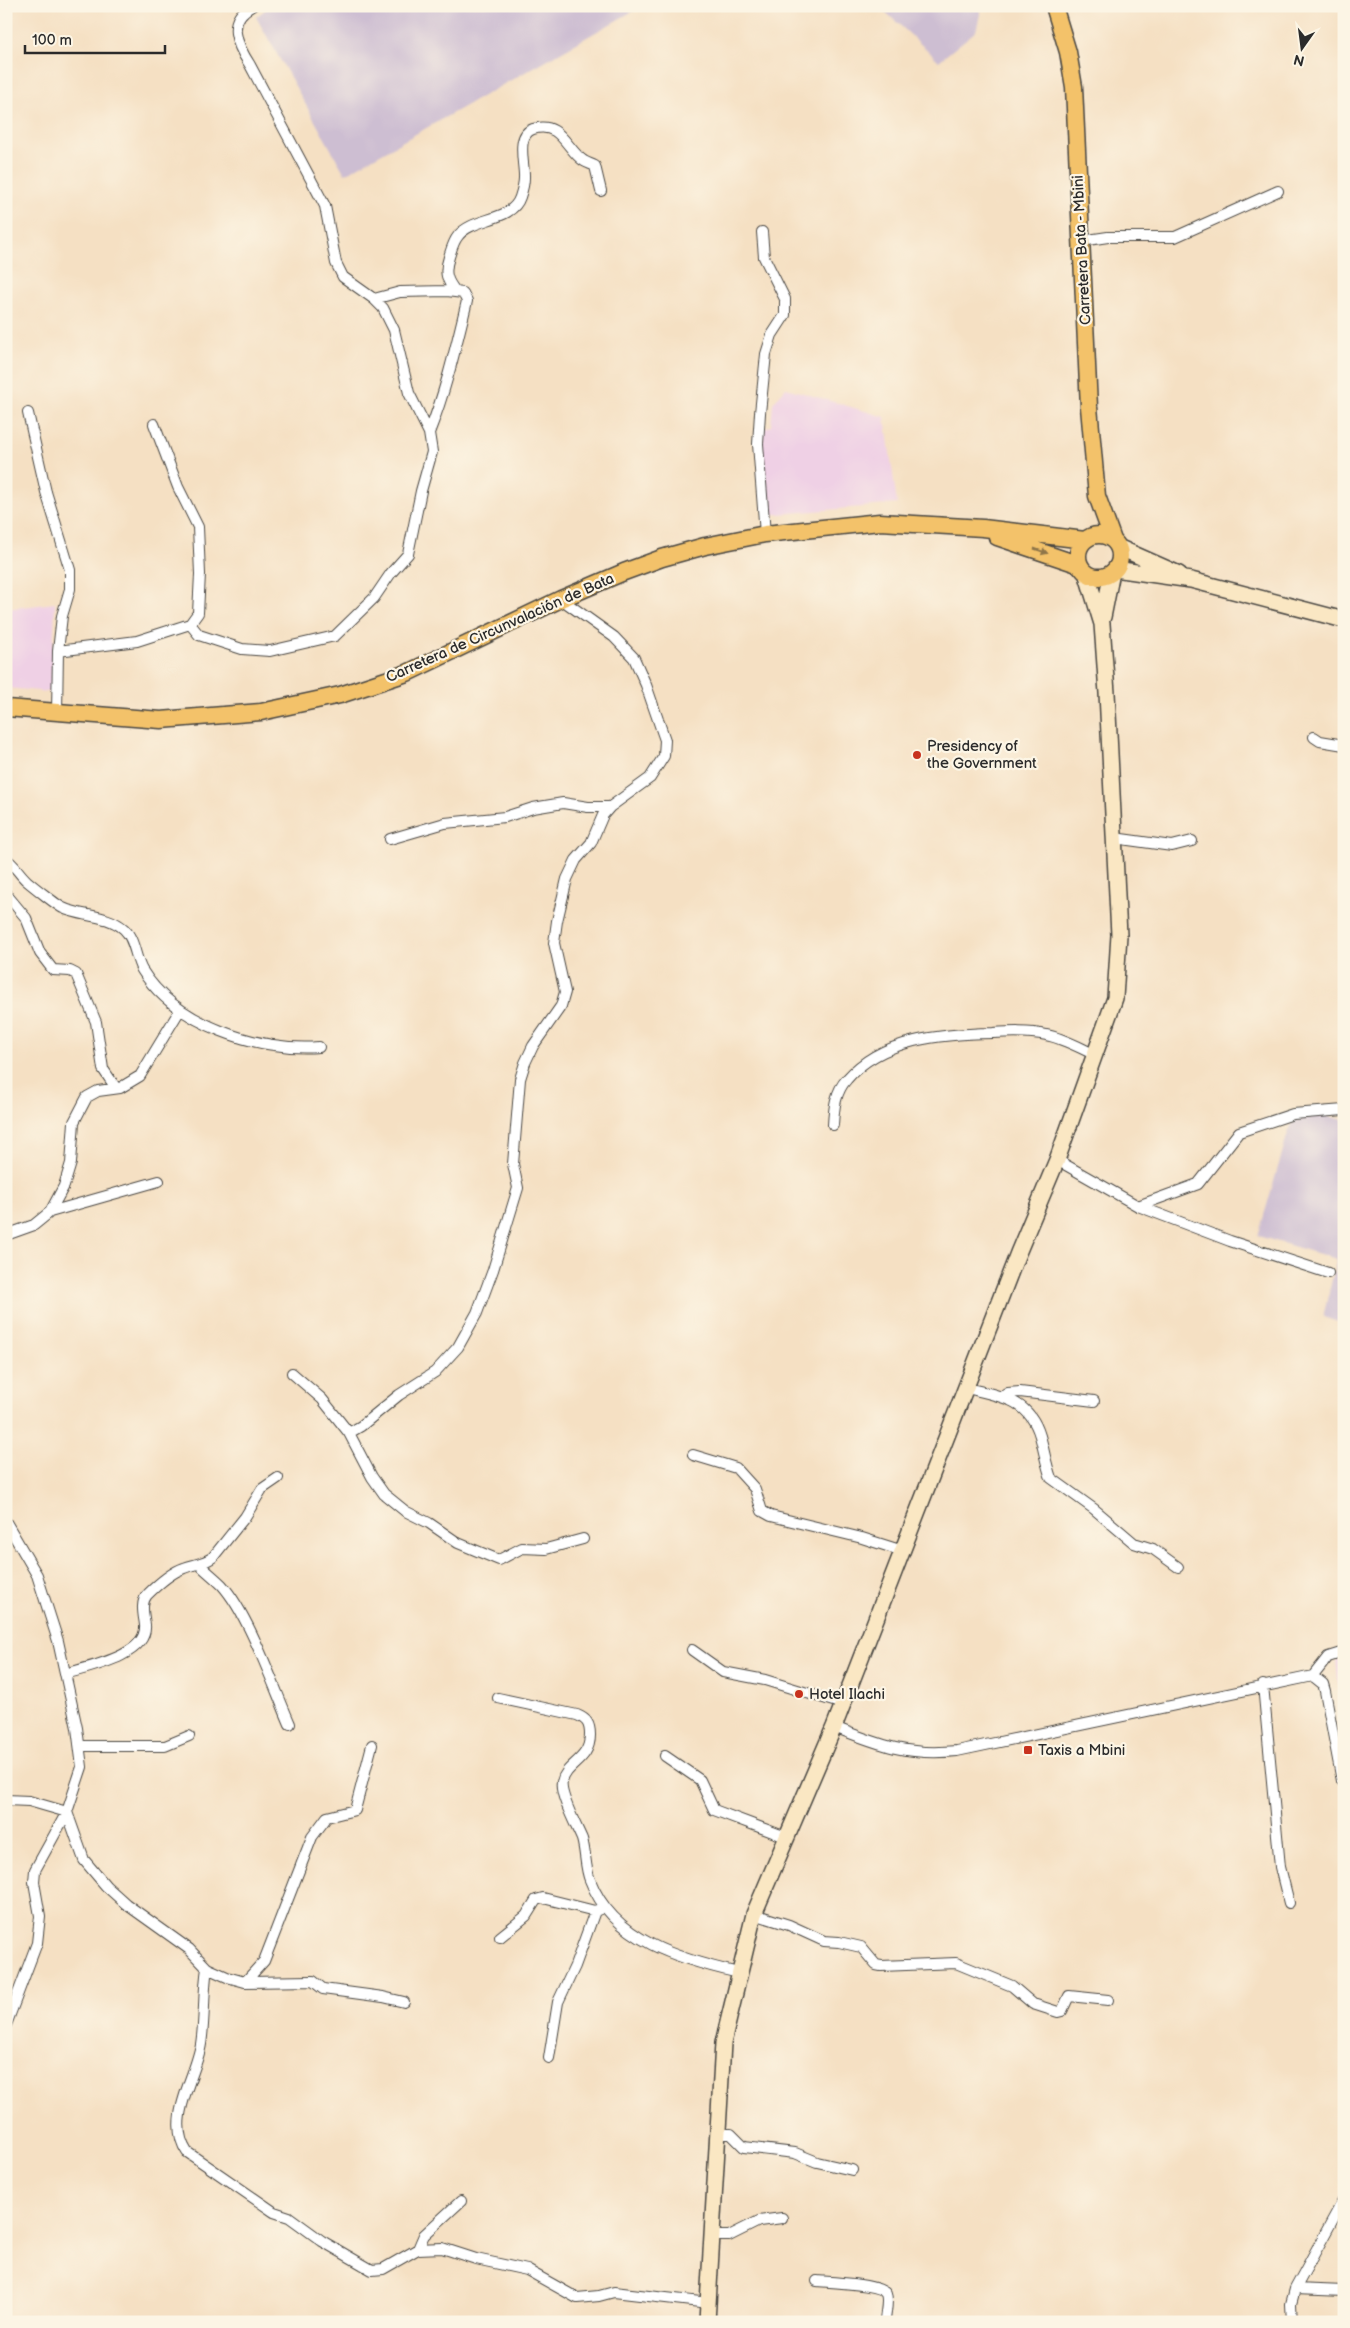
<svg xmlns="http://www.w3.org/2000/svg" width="1350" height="2328" font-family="'Balsamiq Sans',sans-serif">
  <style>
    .built { fill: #efd0e5 }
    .industrial { fill: #cdbed2 }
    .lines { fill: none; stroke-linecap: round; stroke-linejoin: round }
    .minor-casing { stroke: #494642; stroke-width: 12 }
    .secondary-casing { stroke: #494642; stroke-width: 18 }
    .primary-casing { stroke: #494642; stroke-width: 19 }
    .minor { stroke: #fff; stroke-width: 10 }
    .secondary { stroke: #fae7c3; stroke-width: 15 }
    .primary { stroke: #f3c26a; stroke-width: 16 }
    .oneway { fill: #8f764a }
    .poi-dot { fill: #c8321e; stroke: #fcf5e5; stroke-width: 2 }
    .labels { text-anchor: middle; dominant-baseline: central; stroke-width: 4.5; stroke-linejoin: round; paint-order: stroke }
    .street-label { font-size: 15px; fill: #2b2b2b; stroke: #fcf5e5 }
    .poi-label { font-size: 15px; fill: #2b2b2b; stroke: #fcf5e5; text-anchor: start }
  </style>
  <rect width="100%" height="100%" fill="#fcf5e5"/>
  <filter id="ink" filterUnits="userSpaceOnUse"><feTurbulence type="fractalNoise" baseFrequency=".02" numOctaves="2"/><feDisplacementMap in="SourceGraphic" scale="10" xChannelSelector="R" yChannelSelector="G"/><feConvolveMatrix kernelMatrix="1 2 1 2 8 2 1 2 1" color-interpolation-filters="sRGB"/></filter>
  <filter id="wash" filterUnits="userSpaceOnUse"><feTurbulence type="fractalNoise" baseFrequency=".0096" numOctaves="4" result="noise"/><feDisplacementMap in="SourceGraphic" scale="20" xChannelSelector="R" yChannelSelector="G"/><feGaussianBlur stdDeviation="1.12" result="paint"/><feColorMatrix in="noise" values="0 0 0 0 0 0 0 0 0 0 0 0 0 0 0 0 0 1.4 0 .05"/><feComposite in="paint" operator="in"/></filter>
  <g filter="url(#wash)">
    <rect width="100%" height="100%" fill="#f5e0c3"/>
    <!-- built -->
    <path class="built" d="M786,388L885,417L897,504L767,515L761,429L771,426L773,403Z
      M55,603L52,679L50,692L6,688V609Z
      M1344,1659V1741L1336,1660Z"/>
    <!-- industrial -->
    <path class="industrial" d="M270,6H642L345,174L256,17Z
      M879,6H982L976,31L939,61Z
      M1320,1114L1344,1120V1324L1323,1317L1337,1259L1258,1236L1288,1133L1296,1116Z"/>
  </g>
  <g filter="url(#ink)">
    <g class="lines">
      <!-- minor casing -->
      <g class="minor-casing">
        <path id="minor" d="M762,232L764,257L785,299V315L772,335L766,354L760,413L758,444L765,534
          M1081,241L1108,237H1175L1278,191
          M456,292C446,280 444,272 449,257C451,251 453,242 458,236C472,217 512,222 520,197C522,191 524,184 524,178C525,165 515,135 533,129C561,120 567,151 584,161C587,163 591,164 595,166L601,191
          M374,299L400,292L447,291L463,293L467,301C456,346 446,390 429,433
          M28,413L46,492L70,570V589L62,616L58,651L57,713
          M154,424L178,487L198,527L200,574L198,613L190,624
          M58,651L137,641L190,624L199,635L242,649L270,651L335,636L374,598L391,573L408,554L421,491L432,452L429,433L409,393L394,330L383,308L374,299L343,277L336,263L325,206L250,65C237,45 225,20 252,6
          M1314,737L1320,741L1344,745
          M1114,838L1172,846L1192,841
          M390,839L445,823L505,817L533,808L563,803L588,807H610
          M6,859C15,865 19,874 27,881C33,886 58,906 63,908C82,917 107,914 124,929C135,939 135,958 142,970C175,1024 259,1052 319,1047
          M6,894L26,918L40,953L53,970L70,971L76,974L96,1022L103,1069L116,1088
          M833,1125C834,1108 835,1092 847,1079C882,1038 943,1034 993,1033C1010,1032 1029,1031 1046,1035C1063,1038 1080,1048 1096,1055
          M1057,1160L1138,1206L1230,1241L1328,1273
          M1138,1206L1198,1184L1239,1132L1293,1114L1344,1110
          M50,1212L159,1181
          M6,1235L34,1225L50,1212L64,1186L71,1163L74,1122L87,1097L98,1091L120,1088L140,1076L180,1010
          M292,1373L322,1399L349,1433L372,1477L384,1494L405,1511L429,1523L458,1543L499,1560L522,1548L546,1549L583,1539
          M966,1388C999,1396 1029,1398 1040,1436C1044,1450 1046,1464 1051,1478L1094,1509L1134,1543L1153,1549L1178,1567
          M1002,1397L1008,1393L1020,1392L1094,1401
          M349,1433L361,1426L399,1395L435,1372L458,1347L477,1313L493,1270L518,1188L513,1164L520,1079L525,1063L533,1046L561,1006L565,992L554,943L557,921L567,879L576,860L591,843L603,815L610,807L650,778L664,756L665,740L646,685L634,658L614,637L561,599
          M693,1455L736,1468L755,1489L762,1511L771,1516L862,1538L903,1551
          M6,1522L37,1575L58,1641L77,1728L82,1767L67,1812L84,1860L106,1886L126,1904L189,1949L207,1968C203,1993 205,2019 201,2044C196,2077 165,2119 187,2152L274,2212L289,2217L322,2241L372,2270L383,2269L418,2249L442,2248L476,2259L527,2270L577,2298L599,2296L614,2292L709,2303
          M199,1564C206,1571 215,1578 222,1585C249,1615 273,1685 290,1724
          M692,1650L723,1672L765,1680L843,1704
          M65,1674C88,1667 148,1656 145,1625C144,1616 140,1603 147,1595C156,1586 172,1572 184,1568C194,1564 204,1564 213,1557L245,1517L262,1489L278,1478
          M1313,1676L1328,1657L1344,1652
          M1263,1685L1280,1867L1289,1903
          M498,1698L577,1715C587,1719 590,1724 590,1735C590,1761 566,1763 562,1782C559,1794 577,1827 582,1839C586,1853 585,1868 590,1880C613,1941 682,1960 739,1973
          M834,1727C880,1745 907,1756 957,1751L1313,1676L1323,1684L1325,1691L1342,1781
          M80,1746H165L189,1736
          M665,1756L700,1780L714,1810L786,1837
          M6,1800L29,1801L67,1812L35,1870L34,1882L40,1916L37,1943L6,2025
          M754,1914L789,1925L824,1941L839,1942L861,1947L876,1965L881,1966L956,1963L1012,1986L1033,2004L1058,2012L1062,2011L1069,1996L1108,2000
          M500,1937L526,1916L536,1900L543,1898L595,1911L600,1909
          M207,1968L227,1977L245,1982L313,1981L323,1989L383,1997L404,2002
          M245,1982L264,1961L312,1837L327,1817L355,1810L372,1745
          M549,2058L558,2002L575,1966L595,1911
          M718,2134H731L744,2147L795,2153L817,2162L852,2170
          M712,2236H729L759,2221L782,2218
          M418,2249L424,2235L461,2201
          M817,2281C829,2282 881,2284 886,2294C889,2301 885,2314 885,2322
          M1295,2289L1344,2291
          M1292,2322L1291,2304L1295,2289L1344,2199"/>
      </g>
      <!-- secondary casing -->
      <g class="secondary-casing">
        <path id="secondary" d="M1118,547L1179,574
          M1115,569L1191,580L1344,620
          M1103,617L1112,572
          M707,2322L723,2043L754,1914L834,1727L1018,1253L1057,1160L1115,998L1119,935L1107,693L1102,624L1086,572"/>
      </g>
      <!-- primary casing -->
      <g class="primary-casing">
        <path id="primary" d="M1054,6L1068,52L1074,87L1089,407L1097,496L1113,540
          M1078 556a21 21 0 1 1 42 0a21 21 0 1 1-42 0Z
          M997,537L1080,565
          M6,708L161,720L261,712L340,695L407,673L561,599L624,572L662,558L705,546L765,534L880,522L983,528L1085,540"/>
      </g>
      <!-- minor -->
      <use href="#minor" class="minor"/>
      <!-- secondary -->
      <use href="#secondary" class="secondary"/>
      <!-- primary -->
      <use href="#primary" class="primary"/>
    </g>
    <!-- one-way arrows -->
    <defs><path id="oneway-solid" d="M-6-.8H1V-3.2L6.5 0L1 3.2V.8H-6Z" transform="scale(1.25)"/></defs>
    <use class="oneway" href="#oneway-solid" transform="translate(1041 551) rotate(19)"/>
  </g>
  <!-- markers -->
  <g class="poi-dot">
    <circle cx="917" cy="755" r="5"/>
    <circle cx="799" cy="1694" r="5"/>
    <rect x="1023" y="1745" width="10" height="10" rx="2.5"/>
  </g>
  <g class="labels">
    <!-- street labels -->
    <g class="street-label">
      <text transform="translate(1082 250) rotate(-93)">Carretera Bata - Mbini</text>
      <text transform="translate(500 628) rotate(-24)">Carretera de Circunvalación de Bata</text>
    </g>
    <!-- poi labels -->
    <g class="poi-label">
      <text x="927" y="746">Presidency of<tspan x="927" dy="17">the Government</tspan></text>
      <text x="809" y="1694">Hotel Ilachi</text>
      <text x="1038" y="1750">Taxis a Mbini</text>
    </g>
  </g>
  <!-- margin -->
  <rect width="1350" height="2328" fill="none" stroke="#fcf5e5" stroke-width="25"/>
  <!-- north arrow -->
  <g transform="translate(1302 48) rotate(194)" stroke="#fcf5e5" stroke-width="4" paint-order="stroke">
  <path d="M0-4L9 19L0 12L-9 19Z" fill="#2b2b2b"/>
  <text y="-8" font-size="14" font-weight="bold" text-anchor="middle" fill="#2b2b2b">N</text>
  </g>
  <!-- scale -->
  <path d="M25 45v8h140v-8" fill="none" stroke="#2b2b2b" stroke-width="2.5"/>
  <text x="32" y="45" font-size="15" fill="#2b2b2b" stroke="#fcf5e5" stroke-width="4" paint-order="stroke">100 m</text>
</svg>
